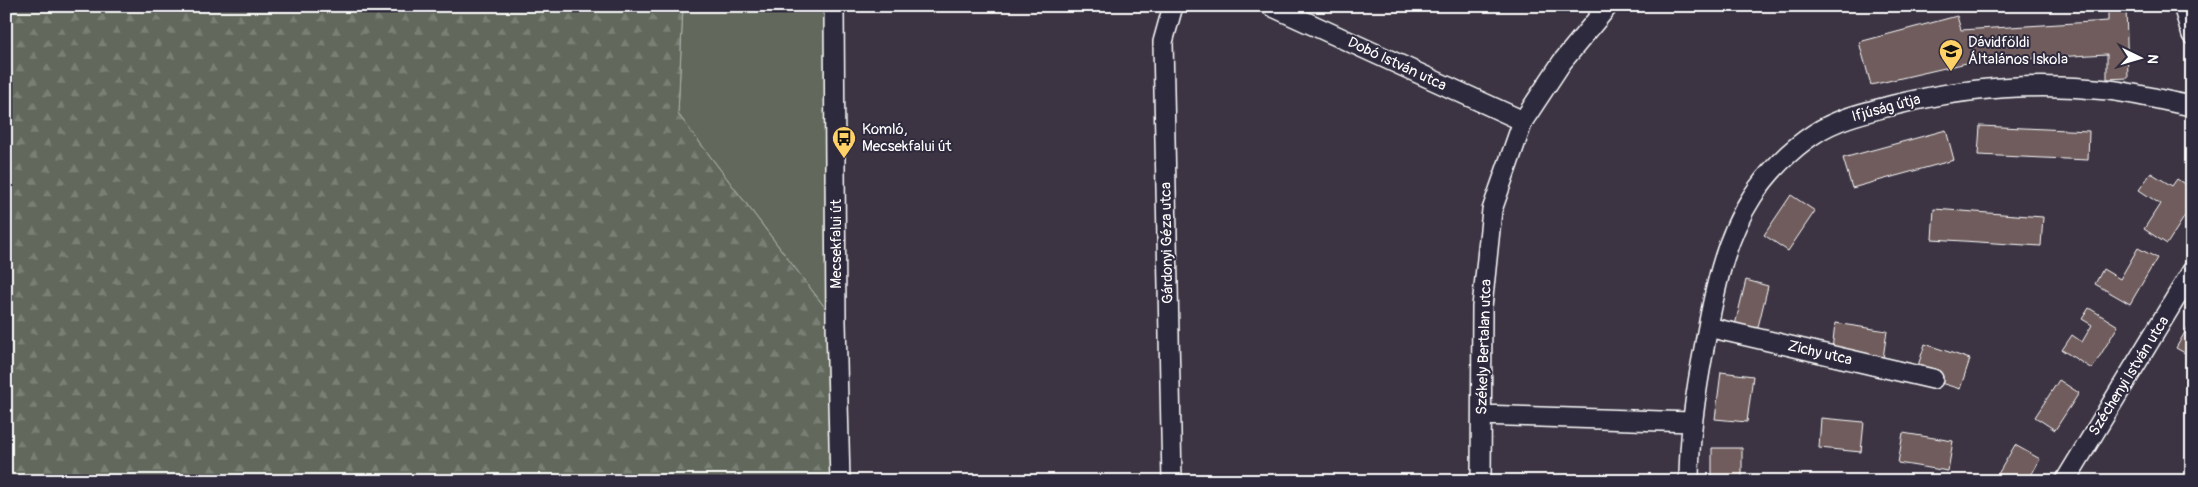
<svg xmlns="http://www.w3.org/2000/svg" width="2198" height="487" font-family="Pangolin,sans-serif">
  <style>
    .green { fill: #62695c; stroke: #b0b4ae }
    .forest { fill: url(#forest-firs); stroke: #b0b4ae }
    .building { fill: #6f5c5c; stroke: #fff }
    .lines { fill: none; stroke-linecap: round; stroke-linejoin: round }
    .minor-casing { stroke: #fff; stroke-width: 22 }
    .minor { stroke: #2f2a3d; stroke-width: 19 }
    .labels { text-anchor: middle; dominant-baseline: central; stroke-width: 4; stroke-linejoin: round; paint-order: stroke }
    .poi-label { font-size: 15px; fill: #fff; stroke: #2f2a3d; text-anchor: start }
    .street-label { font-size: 15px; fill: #fff; stroke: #2f2a3d }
  </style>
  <defs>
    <pattern id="forest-firs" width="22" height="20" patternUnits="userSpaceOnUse" patternTransform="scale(1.25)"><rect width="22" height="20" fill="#62695c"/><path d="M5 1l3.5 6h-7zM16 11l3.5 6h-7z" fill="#7a8074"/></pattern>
  </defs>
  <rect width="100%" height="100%" fill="#3c3443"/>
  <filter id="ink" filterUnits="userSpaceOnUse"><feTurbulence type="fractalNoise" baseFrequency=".02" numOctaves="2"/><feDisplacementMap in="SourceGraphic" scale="10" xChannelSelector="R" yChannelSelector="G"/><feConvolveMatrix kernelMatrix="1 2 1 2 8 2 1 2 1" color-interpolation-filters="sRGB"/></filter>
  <g filter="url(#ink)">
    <!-- green -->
    <path class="green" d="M683,6H834L836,322L678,114Z"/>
    <!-- forest -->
    <path class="forest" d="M6,6H683L678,114L836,322L840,481H6Z"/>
    <!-- building -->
    <path class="building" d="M2108,6H2126L2128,78L2107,79V54L1971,62L1871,85L1859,42L1957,16L1961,30L2108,21Z
      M1980,126L2089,131L2088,160L1978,155Z
      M1946,130L1954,160L1852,188L1843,158Z
      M2151,173L2172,186L2177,179L2192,189V205L2167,244L2144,229L2160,204L2139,190Z
      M1791,195L1815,211L1788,251L1764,235Z
      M1934,209L2043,217L2041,246L1932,239Z
      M2138,248L2157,258L2130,304L2095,284L2103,269L2120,279Z
      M1746,280L1768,286L1757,331L1735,325Z
      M2089,308L2118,326L2092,369L2062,350L2072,335L2082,342L2092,325L2082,319Z
      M1835,323L1887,331L1883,358L1832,350Z
      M2189,325L2192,326V357L2176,348Z
      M1925,344L1970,359L1960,389L1915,375Z
      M1721,372L1753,376L1747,422L1715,419Z
      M2059,380L2079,393L2055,430L2035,417Z
      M1821,418L1864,422L1861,452L1819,448Z
      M1903,433L1953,441L1948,471L1898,463Z
      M2015,445L2040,459L2028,481H1994Z
      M1712,448H1742V481H1712Z"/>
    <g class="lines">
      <!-- minor casing -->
      <g class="minor-casing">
        <path id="minor" d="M834,6L836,322L840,481
          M1271,6L1523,121
          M2183,6L2192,35
          M1708,327L1933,379
          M1482,415L1692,422
          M1172,481L1163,42L1173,6
          M1481,481L1482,307L1492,210L1523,121L1562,62L1608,6
          M1689,481C1689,434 1696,389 1705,343C1714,293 1724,240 1752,197C1767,173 1791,149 1814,134C1838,118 1867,112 1894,105C1966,87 2035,82 2108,90C2136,93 2164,101 2192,106
          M2065,481L2192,271"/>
      </g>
      <!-- minor -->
      <use href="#minor" class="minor"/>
    </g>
  </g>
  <!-- icons -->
  <defs>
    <g id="school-pin" transform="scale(1.25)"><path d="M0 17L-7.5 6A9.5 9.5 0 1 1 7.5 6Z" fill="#ffd166" stroke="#2f2a3d"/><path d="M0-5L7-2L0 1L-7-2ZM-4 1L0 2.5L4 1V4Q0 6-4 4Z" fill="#111"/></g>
    <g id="bus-pin" transform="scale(1.25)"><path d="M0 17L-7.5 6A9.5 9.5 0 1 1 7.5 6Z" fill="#ffd166" stroke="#2f2a3d"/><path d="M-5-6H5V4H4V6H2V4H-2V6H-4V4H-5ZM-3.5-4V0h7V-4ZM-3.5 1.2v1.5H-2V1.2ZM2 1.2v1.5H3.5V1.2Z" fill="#111"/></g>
  </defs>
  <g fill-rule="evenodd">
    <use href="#school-pin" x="1951" y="51"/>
    <use href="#bus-pin" x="844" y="138"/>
  </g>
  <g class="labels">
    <!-- poi labels -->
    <g class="poi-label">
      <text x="1968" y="42">Dávidföldi<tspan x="1968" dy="17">Általános Iskola</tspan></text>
      <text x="862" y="129">Komló,<tspan x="862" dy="17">Mecsekfalui út</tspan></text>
    </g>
    <!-- street labels -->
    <g class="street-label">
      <text transform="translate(1397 64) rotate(25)">Dobó István utca</text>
      <text transform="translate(1886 108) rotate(-15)">Ifjúság útja</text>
      <text transform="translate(1167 243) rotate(-91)">Gárdonyi Géza utca</text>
      <text transform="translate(836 244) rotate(-90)">Mecsekfalui út</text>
      <text transform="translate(1484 347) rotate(-88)">Székely Bertalan utca</text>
      <text transform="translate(1820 353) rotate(13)">Zichy utca</text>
      <text transform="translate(2129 376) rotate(-58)">Széchenyi István utca</text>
    </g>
  </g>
  <!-- margin -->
  <rect width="2198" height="487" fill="none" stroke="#2f2a3d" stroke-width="25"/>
  <rect x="12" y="12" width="2173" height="462" fill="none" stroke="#fff" stroke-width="2" filter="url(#ink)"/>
  <!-- north arrow -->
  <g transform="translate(2140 58) rotate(95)" stroke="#2f2a3d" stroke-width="4" paint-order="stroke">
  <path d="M0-4L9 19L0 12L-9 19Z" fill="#ffffff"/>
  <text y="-8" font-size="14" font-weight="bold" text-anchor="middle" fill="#ffffff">N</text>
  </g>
</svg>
